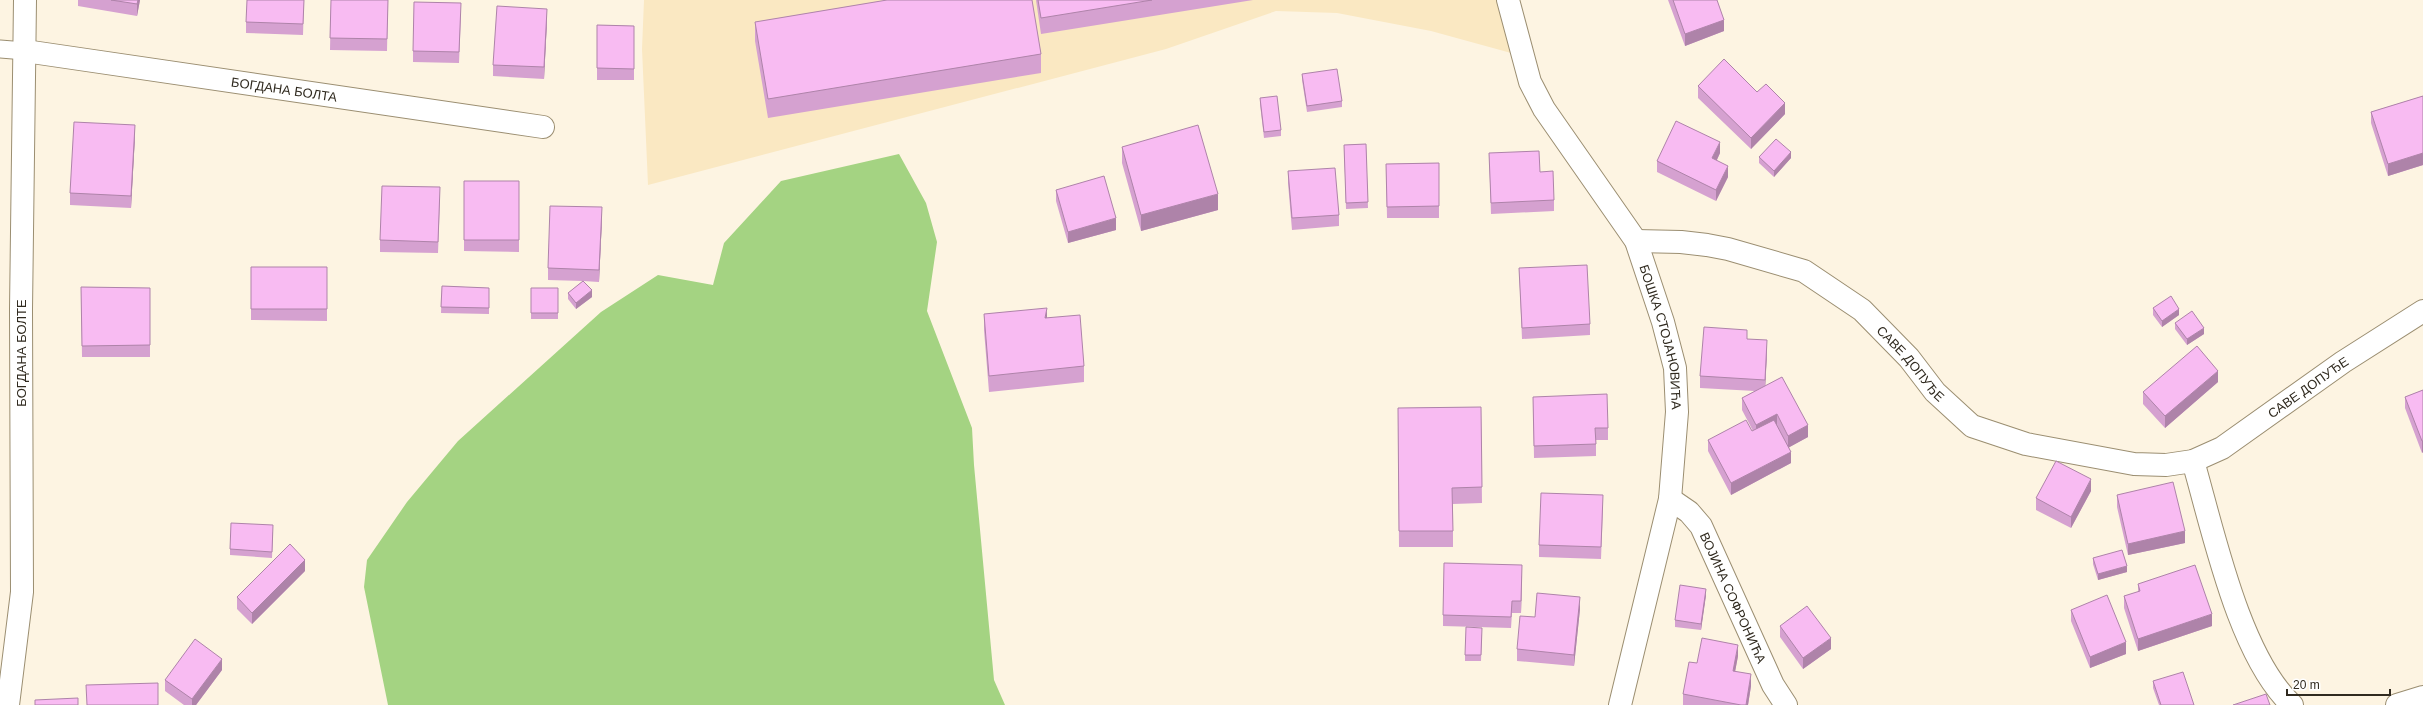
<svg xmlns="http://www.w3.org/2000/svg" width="2423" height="705" font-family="Helvetica,sans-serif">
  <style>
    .built { fill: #fae8c2 }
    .green { fill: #a4d382 }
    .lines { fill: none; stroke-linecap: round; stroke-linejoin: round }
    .service-casing { stroke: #9b8e71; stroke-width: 19 }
    .minor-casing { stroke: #9b8e71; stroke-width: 24 }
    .service { stroke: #fff; stroke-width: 17 }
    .minor { stroke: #fff; stroke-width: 22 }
    .wall { fill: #d5a1d0 }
    .shaded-wall { fill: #ae83a9 }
    .building { fill: #f8bbf2; stroke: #ae83a9 }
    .labels { text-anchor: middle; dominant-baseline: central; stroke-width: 3; stroke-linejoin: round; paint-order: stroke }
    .street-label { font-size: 13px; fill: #302a1f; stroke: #fff }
  </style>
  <rect width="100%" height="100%" fill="#fdf4e2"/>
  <!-- built -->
  <path class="built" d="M644,0H1508L1522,56L1431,31L1337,13L1276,11L1166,49L648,185L642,49Z"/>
  <!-- green -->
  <path class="green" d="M899,154L926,203L937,242L927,311L972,428L974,465L994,680L1005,705H388L364,587L367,560L407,502L458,441L601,312L658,275L713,285L724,243L781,181Z"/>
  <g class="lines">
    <!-- service casing -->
    <g class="service-casing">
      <path id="service" d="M0,49L25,51"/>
    </g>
    <!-- minor casing -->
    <g class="minor-casing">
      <g id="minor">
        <path id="s1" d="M1508,0L1530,82L1544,109L1636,241L1663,322L1675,368L1677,412L1670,499L1620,705"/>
        <path id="s2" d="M25,51L543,127"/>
        <path id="s3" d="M1636,241L1681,242L1707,245L1728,249L1804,271L1862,310L1909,358L1935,392L1972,426L2026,444L2134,464L2166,465L2193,461L2222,448L2343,362L2423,311"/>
        <path d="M2193,461C2213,530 2239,656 2292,705"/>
        <path id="s4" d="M1670,499L1689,512L1701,526L1773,685L1786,705"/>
        <path d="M8,705L22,592L21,310L25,0"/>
        <path d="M2397,705L2423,697"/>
      </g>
    </g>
    <!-- service -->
    <use href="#service" class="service"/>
    <!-- minor -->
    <use href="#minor" class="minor"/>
  </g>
  <!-- wall -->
  <path class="wall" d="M78,0H140L137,16L78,6Z
    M304,0L303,35L246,33V22Z
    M331,0H388L387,51L330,50Z
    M1036,0H1253L1041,34Z
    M1668,0H1717L1724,31L1685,46Z
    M461,14L459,63L413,62V51Z
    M547,21L544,79L493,76V65Z
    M755,22L1041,54V73L768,118L755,41Z
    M597,25L634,26V80H597Z
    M1302,74L1342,101V107L1307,112L1302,80Z
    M1698,86L1757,92L1785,114L1751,149L1698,98Z
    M2423,96V165L2388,176L2371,123V112Z
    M1260,98L1281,130V136L1264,138L1260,104Z
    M135,136L131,208L70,205V193Z
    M1366,144L1368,208L1346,209L1344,145Z
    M1122,147L1218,210L1141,231L1122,163Z
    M1489,153L1540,172L1554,200V211L1491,214Z
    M1720,153L1717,160L1728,177L1716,201L1657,172V161Z
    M1759,157L1791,158L1774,177L1759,163Z
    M1439,163V218H1387L1386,164Z
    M1288,171L1339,215V226L1292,230L1288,183Z
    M464,181H519V252L464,251Z
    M1056,190L1116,230L1068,243L1056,201Z
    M440,199L438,253L380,252V240Z
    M602,219L599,282L583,281L592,297L576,309L568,299V293L583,281L548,280V268Z
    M251,267H327V321L251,320Z
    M1519,268L1590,324V335L1522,339Z
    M442,286L489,288V314L441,313Z
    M81,287L150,288V357H82Z
    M531,288H558V319H531Z
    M2153,308L2179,315L2162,327L2153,315Z
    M984,314L1047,318L1084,366V382L989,392L984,330Z
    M2175,323L2204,334L2187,345L2175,329Z
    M1747,339L1767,352L1765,386L1808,437L1789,447L1791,463L1731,495L1708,451V440L1753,431L1742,410V398L1755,391L1700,388V376Z
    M2218,382L2165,428L2143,404V392Z
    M2423,390V452L2422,453L2405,408V397Z
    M1533,397L1608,428V440H1596V456L1534,458Z
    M1481,407L1482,503L1453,504V547H1399L1398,408Z
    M2091,491L2071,528L2036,510V498Z
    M2117,495L2185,543L2128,555L2117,507Z
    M1603,507L1601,559L1539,557V545Z
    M273,532L272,558L230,555V549Z
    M2093,558L2127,572L2098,580L2093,564Z
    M305,571L252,624L237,609V597Z
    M1522,576L1521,613H1512L1511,628L1443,626V615Z
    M2138,584L2212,626L2138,651L2124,608V596L2138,592Z
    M1706,595L1701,630L1675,627V620Z
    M1580,609L1574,666L1517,661V649L1535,617Z
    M2071,610L2126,654L2090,668L2071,621Z
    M1780,626L1831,649L1803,669L1780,637Z
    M1482,634L1481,661H1465V655Z
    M1738,656L1735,671L1751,686L1748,705H1683V694L1697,663Z
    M222,670L196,705H184L165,691V680Z
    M2153,681L2194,705H2159L2153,688Z"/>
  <!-- shaded-wall -->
  <path class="shaded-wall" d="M138,0H140L137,16V4Z
    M547,9V21L544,79V67Z
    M1724,20V31L1685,46V34Z
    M1785,103V114L1751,149V138Z
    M135,125V136L131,208V196Z
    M1720,142V153L1712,170V158Z
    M1791,152V158L1774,177V171Z
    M2423,153V165L2388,176V164Z
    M1728,166V177L1716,201V190Z
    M1218,194V210L1141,231V215Z
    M602,207V219L599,282V270Z
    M1116,218V230L1068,243V232Z
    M592,290V297L576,309V303Z
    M1047,308V324L1045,318Z
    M2179,309V315L2162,327V321Z
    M2204,328V334L2187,345V339Z
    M1767,340V352L1765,392V380Z
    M2218,371V382L2165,428V416Z
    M1777,414V426L1756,437V425Z
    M1808,425V437L1788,448V436Z
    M2422,441H2423V452L2422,453Z
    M1791,452V463L1731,495V483Z
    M2091,479V491L2071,528V517Z
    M2185,531V543L2128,555V544Z
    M305,560V571L252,624V613Z
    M1522,565V576L1521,613V601Z
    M2127,566V572L2098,580V574Z
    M1706,589V595L1701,630V624Z
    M1580,597V609L1574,666V655Z
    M2212,614V626L2138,651V639Z
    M1831,638V649L1803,669V658Z
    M2126,642V654L2090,668V657Z
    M1738,645V656L1733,683V671Z
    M222,659V670L196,705H192V699Z
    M1751,674V686L1748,705H1746Z"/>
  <!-- building -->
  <path class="building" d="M111,0H138L137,4Z
    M247,0H304L303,24L246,22Z
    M331,0H388L387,39L330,38Z
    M887,0H1032L1041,54L768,99L755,22Z
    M1038,0H1152L1041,18Z
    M1673,0H1717L1724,20L1685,34Z
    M414,2L461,3L459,52L413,51Z
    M497,6L547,9L544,67L493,65Z
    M597,25L634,26V69L597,68Z
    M1724,59L1757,92L1766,84L1785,103L1751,138L1698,86Z
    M1337,69L1342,101L1307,106L1302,74Z
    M1277,96L1281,130L1264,132L1260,98Z
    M2423,96V153L2388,164L2371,112Z
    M1676,121L1720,142L1712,158L1728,166L1716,190L1657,161Z
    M74,122L135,125L131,196L70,193Z
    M1198,125L1218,194L1141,215L1122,147Z
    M1776,139L1791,152L1774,171L1759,157Z
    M1366,144L1368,202L1346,203L1344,145Z
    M1539,151L1540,172L1553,171L1554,200L1491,203L1489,153Z
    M1439,163V206L1387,207L1386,164Z
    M1335,168L1339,215L1292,218L1288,171Z
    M1104,176L1116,218L1068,232L1056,190Z
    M464,181H519V240H464Z
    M382,186L440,187L438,242L380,240Z
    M550,206L602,207L599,270L548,268Z
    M1587,265L1590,324L1522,328L1519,268Z
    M251,267H327V309H251Z
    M583,281L592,290L576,303L568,293Z
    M442,286L489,288V308L441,307Z
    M81,287L150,288V345L82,346Z
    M531,288H558V313H531Z
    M2171,296L2179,309L2162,321L2153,308Z
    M1047,308L1045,318L1080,315L1084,366L989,376L984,314Z
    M2192,311L2204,328L2187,339L2175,323Z
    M1704,327L1747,330V339L1767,340L1765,380L1700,376Z
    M2197,346L2218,371L2165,416L2143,392Z
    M1782,377L1808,425L1788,436L1777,414L1756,425L1742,398Z
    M2423,390V441H2422L2405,397Z
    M1607,394L1608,428H1595L1596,444L1534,446L1533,397Z
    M1481,407L1482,487L1452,488L1453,531H1399L1398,408Z
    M1746,420L1752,431L1774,420L1791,452L1731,483L1708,440Z
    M2056,461L2091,479L2071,517L2036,498Z
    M2173,482L2185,531L2128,544L2117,495Z
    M1541,493L1603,495L1601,547L1539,545Z
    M231,523L273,525L272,552L230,549Z
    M290,544L305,560L252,613L237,597Z
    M2122,550L2127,566L2098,574L2093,558Z
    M1444,563L1522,565L1521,601H1512L1511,617L1443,615Z
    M2195,565L2212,614L2138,639L2124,596L2140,591L2138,584Z
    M1680,585L1706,589L1701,624L1675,620Z
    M1537,593L1580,597L1574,655L1517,649L1520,616L1535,617Z
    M2107,595L2126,642L2090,657L2071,610Z
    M1807,606L1831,638L1803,658L1780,626Z
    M1466,627L1482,628L1481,655H1465Z
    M1702,638L1738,645L1733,671L1751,674L1746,705H1741L1683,694L1689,662L1697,663Z
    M195,639L222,659L192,699L165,680Z
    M2183,672L2194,705H2161L2153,681Z
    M158,683V705H87L86,685Z
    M2266,694L2270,705H2233Z
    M78,698V705H35V700Z"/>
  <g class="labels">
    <!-- street labels -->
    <g class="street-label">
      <text stroke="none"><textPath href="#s2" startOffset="262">БОГДАНА БОЛТА</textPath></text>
      <text stroke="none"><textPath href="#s1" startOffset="376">БОШКА СТОЈАНОВИЋА</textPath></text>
      <text transform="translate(21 353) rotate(-90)">БОГДАНА БОЛТЕ</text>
      <text stroke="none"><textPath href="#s3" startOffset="314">САВЕ ДОПУЂЕ</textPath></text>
      <text stroke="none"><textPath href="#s3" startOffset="765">САВЕ ДОПУЂЕ</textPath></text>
      <text stroke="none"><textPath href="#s4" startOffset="120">ВОЈИНА СОФРОНИЋА</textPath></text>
    </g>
  </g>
  <!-- scale -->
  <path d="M2287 689v6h103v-6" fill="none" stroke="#302a1f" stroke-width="2"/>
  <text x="2293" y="689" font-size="12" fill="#302a1f" stroke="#ffffff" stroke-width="3" paint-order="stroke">20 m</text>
</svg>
